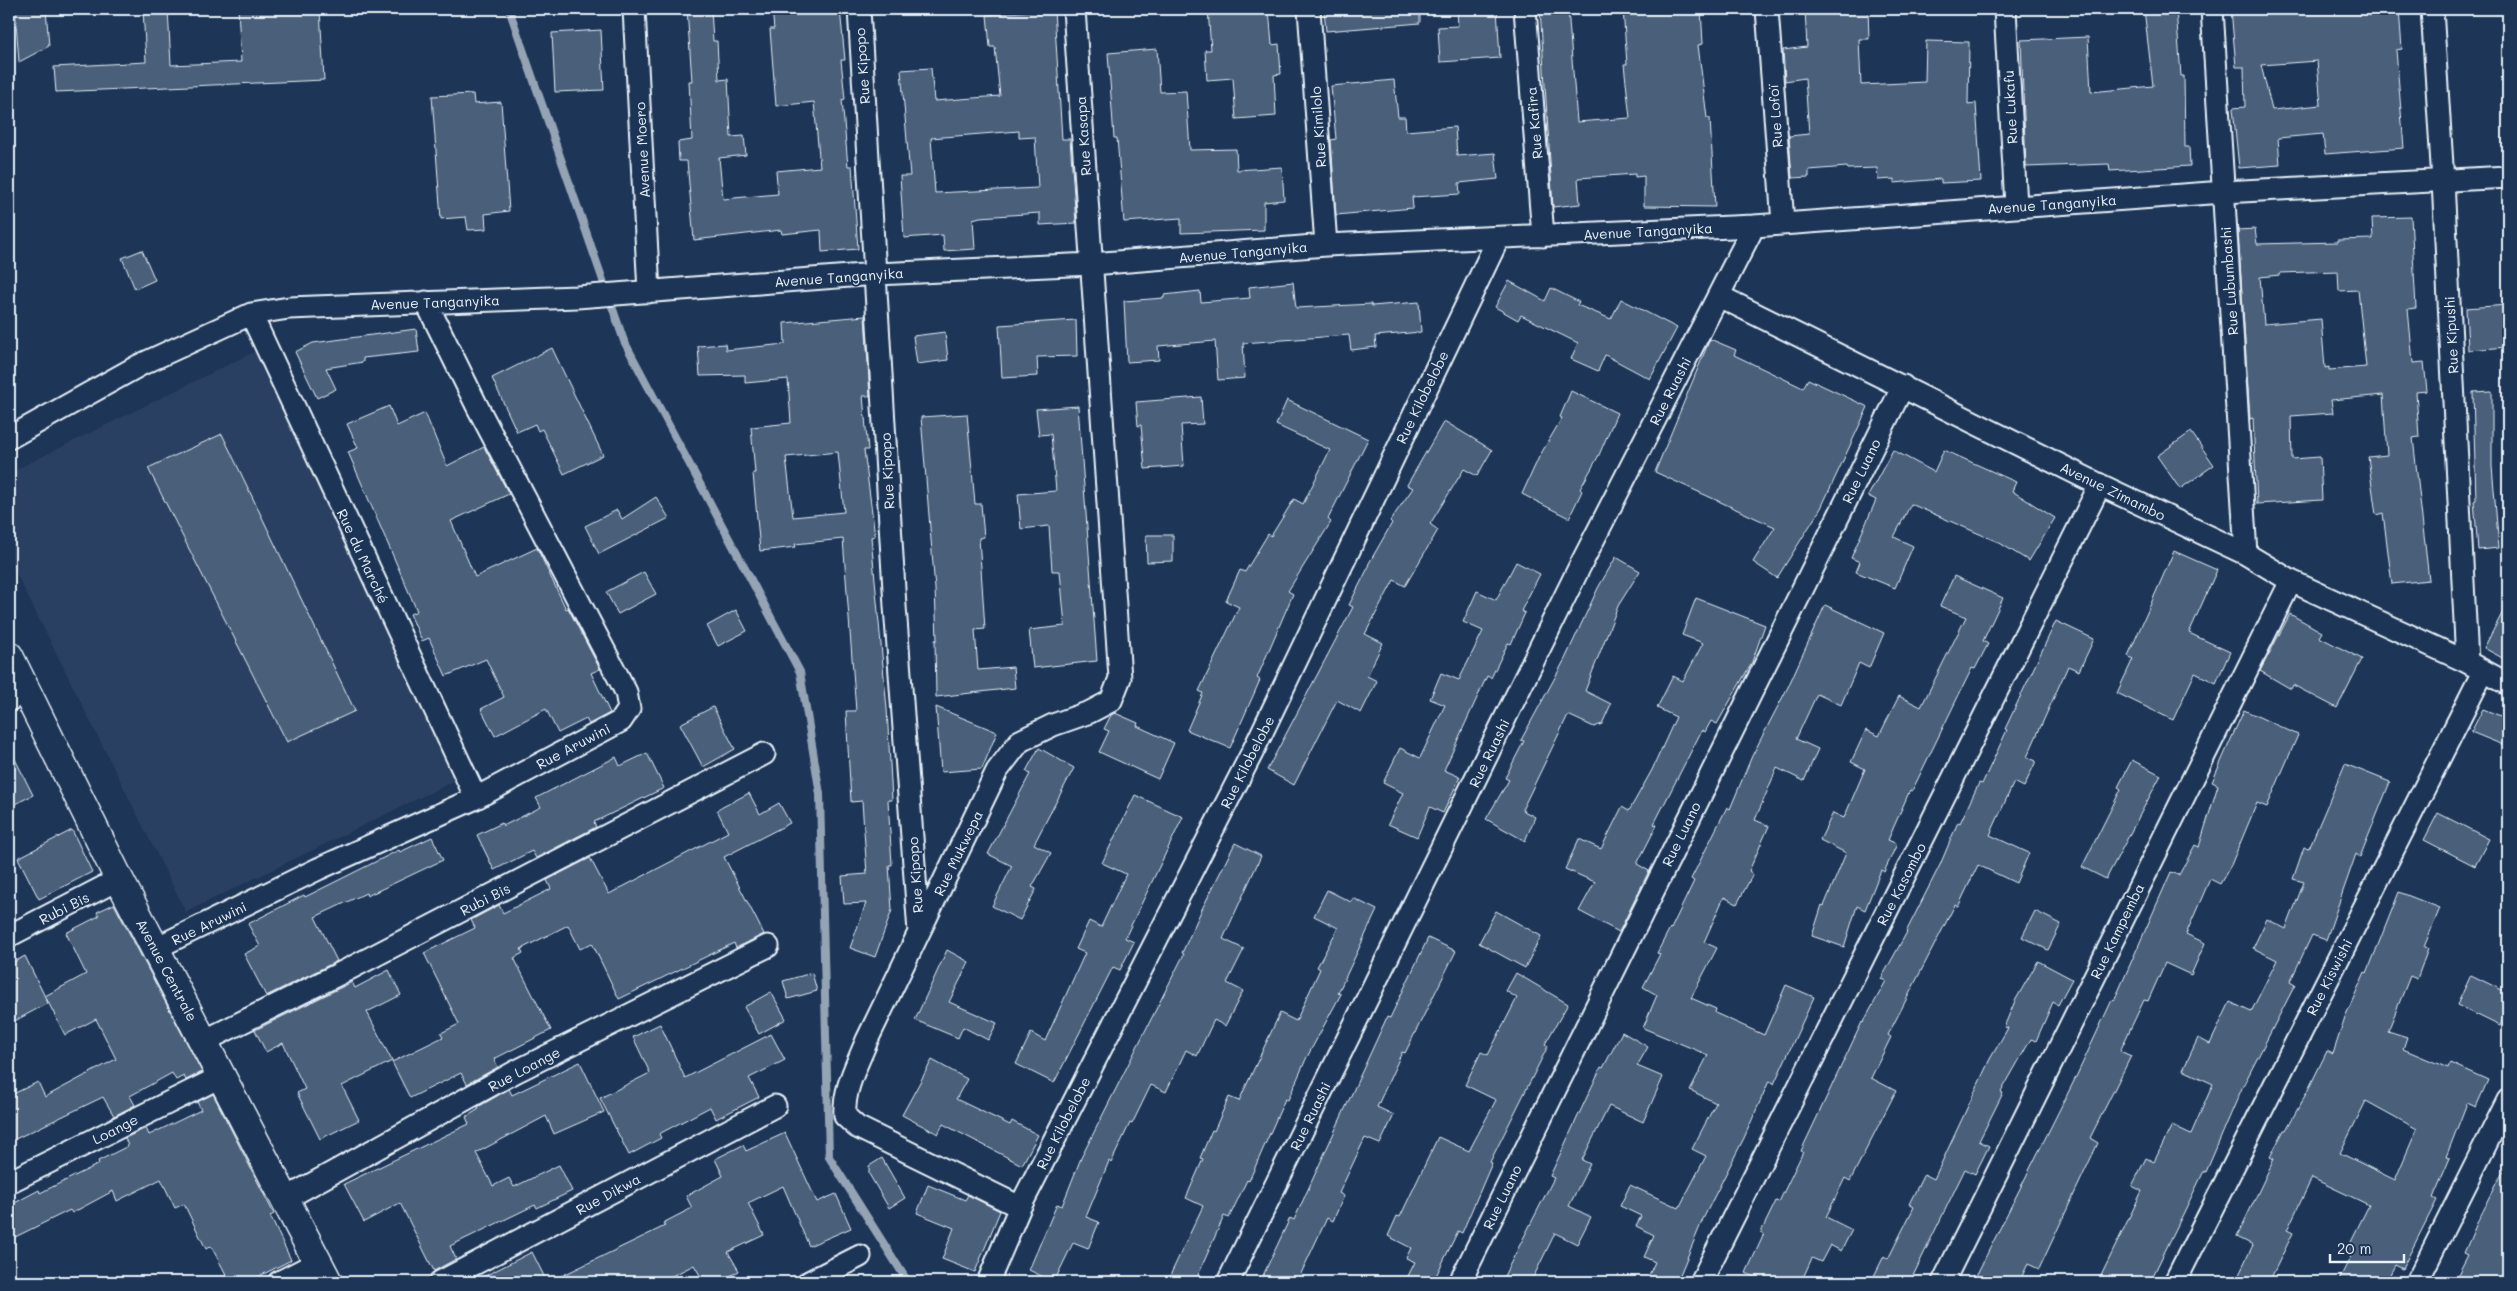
<svg xmlns="http://www.w3.org/2000/svg" width="2517" height="1291" font-family="Mali,sans-serif">
  <style>
    .built { fill: #2a4162 }
    .lines { fill: none; stroke-linecap: round; stroke-linejoin: round }
    .stream { stroke: #95a4b5; stroke-width: 8 }
    .building { fill: #495e7a; stroke: #e8f1f8; fill-rule: evenodd }
    .street-casing { stroke: #e8f1f8; stroke-width: 25 }
    .secondary-casing { stroke: #e8f1f8; stroke-width: 31 }
    .street { stroke: #1d3557; stroke-width: 21 }
    .secondary { stroke: #1d3557; stroke-width: 28 }
    .labels { text-anchor: middle; dominant-baseline: central; stroke-width: 4; stroke-linejoin: round; paint-order: stroke }
    .street-label { font-size: 14px; fill: #e8f1f8; stroke: #1d3557 }
  </style>
  <rect width="100%" height="100%" fill="#1d3557"/>
  <filter id="ink" filterUnits="userSpaceOnUse"><feTurbulence type="fractalNoise" baseFrequency=".02" numOctaves="2"/><feDisplacementMap in="SourceGraphic" scale="10" xChannelSelector="R" yChannelSelector="G"/><feConvolveMatrix kernelMatrix="1 2 1 2 8 2 1 2 1" color-interpolation-filters="sRGB"/></filter>
  <g filter="url(#ink)">
    <!-- built -->
    <path class="built" d="M258,350L464,776L186,912L9,559V473Z"/>
    <g class="lines">
      <!-- stream -->
      <path class="stream" d="M509,9L624,341L800,672L820,794L829,1157L908,1282"/>
    </g>
    <!-- building -->
    <path class="building" d="M15,9H46L49,46L19,62Z
      M143,9H168L171,65L241,62L238,9H320L324,80L56,92L54,67L146,62Z
      M687,9H711L713,41H717L719,80L728,79L731,137L744,136L746,155L719,158L723,199L778,194L776,171L820,167L814,102L776,106L770,29H774L772,9H840L845,60H841L845,99L842,100L848,166H852L858,249L822,252L821,230L782,234L781,230L694,240L687,161H679L678,142L692,140L689,81H692Z
      M1054,9L1062,139H1070L1076,223L1040,225V213L980,217L973,219L975,249L944,251L943,235L904,238L900,176H910L901,70L931,68L934,101L1000,96L995,47H990L987,15ZM1019,131V138L1035,137L1038,188L935,193L931,138Z
      M1208,9H1269L1272,45L1279,44L1281,74L1274,75L1276,116L1236,119L1233,78L1207,80L1205,50H1211Z
      M1324,9H1420V23L1326,31Z
      M1457,9H1497L1500,58L1440,62L1438,27L1458,26Z
      M1540,9H1568L1577,122L1630,118L1624,64H1627L1623,9H1701L1703,44L1698,45L1707,118H1710L1715,207L1644,206V176L1635,177V174L1578,178L1580,204L1553,207Z
      M1805,9H1868L1869,39H1859L1861,85L1925,82L1926,41L1969,42L1968,104L1976,103L1981,181L1941,183V179L1894,183V179L1878,180L1877,168L1848,169L1847,167L1809,170V177L1792,178L1789,136L1809,134L1805,78L1785,81L1783,50L1807,47Z
      M2144,9H2176L2181,76H2184L2185,147H2189L2190,166L2110,171L2109,164L2026,167L2021,40L2088,37L2091,92L2153,86Z
      M2231,9H2399L2402,49L2396,50L2404,148L2325,154L2323,134L2278,138L2280,165L2239,168L2233,108L2245,107L2244,67H2236ZM2317,61L2321,105L2272,110L2261,65Z
      M601,30L604,90L555,92L552,33Z
      M1157,49L1160,92L1186,91L1190,150L1236,149L1237,170L1282,167L1284,200L1264,202V230L1181,233V218L1124,222L1117,138H1114L1108,53Z
      M1394,80L1398,117H1405L1406,131L1455,127L1457,156L1495,153L1498,179L1459,183L1460,194L1412,197L1413,208L1336,215L1331,140L1336,139L1331,86Z
      M473,94L474,104L501,102L509,211L485,214L486,229L468,230L466,217L441,219L432,96Z
      M2411,217L2416,308L2408,309L2413,363L2424,362L2427,391L2416,392L2419,437L2413,438L2429,580L2392,584L2383,513L2376,515L2368,457L2387,455L2383,395L2331,400L2333,413L2291,416L2292,459L2320,457L2322,500L2257,504L2253,418L2250,419L2238,230L2255,229L2257,244L2338,242V240L2373,239L2372,218ZM2338,271L2339,291L2358,290L2366,367L2329,370V367L2325,368L2321,319L2264,324L2260,277L2280,275V273Z
      M142,250L155,280L135,289L122,258Z
      M1509,281L1545,301L1551,288L1579,302L1577,305L1611,319L1621,299L1677,328L1650,379L1605,355L1598,371L1571,359L1578,343L1521,315L1518,320L1495,307Z
      M1293,282L1296,308L1371,304L1372,306L1419,302L1421,332L1375,336L1376,347L1351,350L1349,335L1243,343L1245,378L1218,380L1215,341L1158,346L1159,360L1127,362L1124,301L1164,298V295L1200,291L1201,302L1250,298L1249,287Z
      M2508,305V347L2468,350L2466,308Z
      M865,316L870,396H863L868,450H864L875,536L871,537L887,709L892,800H888L892,865H889L892,910L875,957L850,948L866,903L844,904L842,876L867,874L862,801L851,802L846,711H856L843,539L795,544L796,547L760,551L753,473H755L751,427L791,423L788,379L745,383V375L700,376L698,346L725,344L726,350L785,344L784,323ZM838,452L844,512L793,517L786,457Z
      M1076,320L1077,356L1037,357L1038,376L1002,378L999,325Z
      M416,329L419,352L363,358V362L326,368L336,389L317,398L295,352L313,343Z
      M945,332L948,360L917,364L913,336Z
      M1710,339L1736,350L1734,355L1803,388L1808,379L1868,407L1821,508L1777,578L1753,562L1775,527L1655,472Z
      M552,348L603,455L564,474L542,429L538,431L535,424L517,432L492,378Z
      M1571,391L1617,413L1599,455L1580,489L1582,491L1569,518L1522,494L1539,457L1562,418L1560,417Z
      M2492,391V466L2499,548L2478,550L2474,501L2476,500L2473,392Z
      M1201,397L1203,424L1181,425L1184,466L1145,469L1141,425L1138,426L1136,402Z
      M1287,400L1368,439L1328,519L1331,522L1288,591L1293,594L1257,678L1260,680L1230,748L1187,730L1203,693L1199,691L1239,607L1226,601L1240,570L1245,572L1268,534L1271,536L1294,499L1303,504L1330,450L1276,425Z
      M389,406L397,426L425,413L447,466L484,447L509,494L451,521L475,577L537,548L566,609L568,608L600,669L591,673L610,713L589,724L586,719L558,733L546,709L495,736L481,709L504,697L486,659L446,676L429,638L422,641L410,614L417,611L348,452L358,448L347,424Z
      M1078,406L1097,661L1033,668L1029,630L1065,626L1060,571H1052L1049,526L1021,529L1018,494L1056,491L1051,434L1039,435L1036,409Z
      M967,414L975,504H981L984,537L979,538L985,629L975,630L978,670L1013,667L1015,688L936,697L935,640H937L935,589L921,417Z
      M1444,421L1492,450L1477,476L1464,469L1430,524L1438,530L1405,586L1394,580L1365,634L1383,643L1367,676L1377,681L1361,713L1337,700L1294,785L1267,770L1353,607L1349,605L1369,566L1368,565L1392,523L1390,521L1413,488L1407,485Z
      M2191,432L2214,465L2180,489L2157,456Z
      M222,434L355,711L287,742L148,468Z
      M1893,450L1934,472L1944,450L2016,482L2012,491L2055,518L2029,561L1998,542L1911,504L1894,537L1913,546L1895,588L1856,572L1860,562L1851,558L1876,500L1868,496Z
      M656,497L669,518L599,554L585,526L617,510L622,519Z
      M1146,535H1173V561L1147,562Z
      M2174,551L2217,570L2189,633L2230,652L2216,683L2195,673L2173,720L2117,693L2133,659L2128,656Z
      M1616,557L1640,571L1618,606L1585,691L1611,704L1602,724L1594,727L1568,715L1522,810L1535,817L1525,841L1486,819L1509,780L1505,778L1524,741L1521,740L1565,659L1598,588Z
      M1516,562L1540,574L1521,611L1525,613L1511,644L1508,643L1491,678L1487,676L1444,770L1460,777L1443,813L1430,807L1417,837L1388,824L1403,793L1383,783L1400,748L1420,758L1445,705L1430,699L1441,673L1459,680L1483,631L1463,622L1477,591L1496,600Z
      M644,572L656,594L618,614L606,592Z
      M1954,576L2003,598L1983,641L1988,644L1975,669L1972,668L1912,791L1910,790L1888,840L1897,844L1884,872L1881,870L1865,910L1857,906L1844,947L1812,936L1822,905L1824,906L1846,853L1820,840L1833,813L1844,818L1865,769L1851,762L1866,730L1879,736L1899,696L1921,707L1966,617L1940,606Z
      M1696,598L1765,625L1752,662L1717,724L1711,721L1705,732L1702,730L1654,824L1657,825L1637,864L1649,871L1619,932L1579,911L1595,882L1565,869L1579,839L1601,849L1622,807L1629,811L1652,770L1676,717L1657,708L1673,676L1683,681L1703,643L1682,635Z
      M2508,602V661L2484,648Z
      M1825,605L1884,633L1869,668L1859,663L1841,705L1817,694L1796,739L1818,749L1804,781L1777,768L1755,820L1769,826L1749,871L1753,874L1737,904L1724,897L1704,942L1717,948L1691,998L1716,1009L1715,1013L1764,1035L1786,985L1814,997L1774,1084L1769,1081L1744,1138L1703,1219L1677,1282H1659L1648,1277L1655,1262L1644,1257L1654,1235L1636,1226L1641,1216L1620,1206L1630,1185L1679,1208L1706,1156L1692,1149L1716,1103L1690,1090L1708,1055L1643,1028L1657,995L1643,987L1660,954L1657,953L1670,928L1671,929L1694,881L1691,879L1727,807L1730,809L1752,756L1788,687Z
      M736,610L747,631L718,646L707,626Z
      M2290,614L2322,632L2319,637L2362,659L2337,708L2293,685L2291,689L2260,671Z
      M2056,621L2094,639L2079,671L2068,666L2027,757L2036,761L2024,787L2014,782L1990,835L2029,853L2016,883L1978,865L1958,907L1955,905L1888,1035L1891,1037L1871,1078L1896,1091L1850,1181L1845,1178L1826,1217L1852,1230L1841,1251L1830,1245L1821,1262L1812,1258L1801,1282H1765L1746,1273L1764,1234L1761,1232L1776,1201L1779,1202L1803,1152L1801,1151L1862,1022L1863,1023L1886,981L1881,979L1907,932H1906L1940,865L1958,822L1960,823L1979,783L1982,784L2007,730L2005,729Z
      M713,707L735,749L703,767L680,724Z
      M936,707L997,732L982,769L941,772Z
      M2483,709L2508,719V747L2471,732Z
      M2244,710L2298,735L2267,807L2257,803L2231,865L2220,884L2210,879L2186,934L2205,943L2191,975L2165,963L2148,1001L2144,1000L2120,1051L2131,1056L2090,1138L2098,1143L2039,1269L2028,1264L2019,1282H1973L2076,1077L2112,1000L2114,1001L2171,872L2179,875L2195,845L2199,847L2218,785L2212,782Z
      M1115,713L1138,723L1137,726L1174,743L1158,779L1099,752L1109,731L1104,729L1111,715Z
      M9,747L33,795L9,807Z
      M1039,748L1074,768L1034,844L1051,853L1032,887L1036,889L1020,920L992,906L1012,866L988,854L1030,774L1026,771Z
      M647,753L664,788L594,822L596,827L536,858L532,851L494,870L477,835L502,823L503,826L541,807L536,798L616,757L620,766Z
      M2132,760L2161,775L2106,879L2082,867L2121,789L2118,787Z
      M2345,764L2390,782L2360,857L2356,854L2326,940L2312,935L2290,982L2295,985L2242,1088L2206,1172L2204,1171L2150,1282H2098L2142,1191L2132,1186L2146,1158L2154,1162L2172,1125L2191,1134L2213,1084L2183,1070L2198,1038L2210,1044L2230,1002L2251,1012L2277,960L2253,948L2267,919L2286,929L2304,882L2293,879L2304,847L2309,848Z
      M749,793L760,814L779,803L790,823L724,857L764,934L736,948L734,943L619,999L592,943L580,949L568,925L521,949L523,953L514,958L551,1030L494,1059L498,1067L467,1084L461,1073L410,1098L392,1062L443,1037L441,1033L459,1024L424,953L475,928L471,920L499,905L503,913L551,889L547,880L590,858L609,894L728,832L717,810Z
      M1135,795L1183,817L1125,938L1134,942L1120,970L1113,967L1054,1083L1016,1064L1031,1033L1045,1041L1085,953L1076,949L1089,921L1101,927L1126,874L1102,863Z
      M2438,813L2489,839L2475,866L2424,840Z
      M72,830L92,872L39,899L18,858Z
      M432,837L443,860L367,896L366,893L315,917L337,961L266,996L244,954L260,946L248,924L304,895L305,897L399,850L400,852Z
      M1235,843L1261,856L1223,939L1244,949L1227,983L1243,991L1225,1026L1214,1020L1197,1056L1186,1050L1166,1092L1151,1085L1132,1124L1130,1123L1111,1163L1109,1161L1086,1217L1099,1222L1088,1249L1073,1243L1054,1282L1029,1270L1057,1204L1062,1206L1081,1158L1184,954L1182,953L1202,909Z
      M1327,890L1351,902L1353,898L1377,910L1338,993L1341,994L1306,1059L1288,1100L1285,1099L1249,1181L1247,1180L1229,1218L1224,1216L1195,1282H1167L1203,1206L1186,1198L1203,1159L1200,1158L1212,1130L1214,1131L1229,1097L1239,1101L1280,1013L1296,1021L1320,969L1317,967L1338,928L1314,916Z
      M2399,892L2440,908L2424,947L2428,949L2417,979L2410,976L2388,1031L2407,1037L2403,1049L2448,1068L2450,1063L2488,1080L2476,1107L2467,1103L2446,1157L2450,1158L2433,1198L2437,1200L2402,1269L2394,1265L2385,1282H2338L2351,1256L2345,1253L2369,1205L2312,1178L2287,1230L2293,1233L2269,1282H2235L2253,1245L2237,1237L2274,1159L2270,1157L2284,1130H2286L2307,1092L2327,1051L2333,1054L2345,1017L2365,972L2367,973ZM2366,1101L2417,1129L2395,1180L2340,1153Z
      M114,904L202,1072L186,1080L184,1076L176,1080L172,1073L130,1096L135,1105L114,1116L103,1097L9,1142V1096L38,1082L45,1097L116,1059L96,1019L65,1035L45,996L86,974L66,933L99,916L97,912Z
      M1496,911L1541,936L1525,968L1479,943Z
      M2035,911L2061,924L2048,950L2022,937Z
      M1428,938L1456,951L1405,1053L1402,1052L1377,1107L1394,1115L1380,1144L1365,1138L1339,1193L1344,1196L1333,1221L1327,1218L1297,1282H1260L1290,1218L1294,1220L1387,1017L1390,1018Z
      M947,950L969,962L949,1002L997,1023L988,1040L963,1027L958,1038L915,1020Z
      M25,956L48,1003L9,1024V965Z
      M2038,961L2072,979L2058,1005L2053,1002L2036,1041L2031,1039L2001,1092L2003,1093L1979,1141L1989,1146L1975,1174L1965,1169L1910,1282H1871L1884,1256L1888,1259L1914,1207L1909,1204L1924,1174L1934,1179L1990,1059L2008,1028L2004,1027L2015,1001Z
      M389,970L401,995L367,1012L392,1061L342,1086L359,1120L320,1139L297,1093L305,1089L283,1043L266,1052L255,1030L352,982L355,988Z
      M812,973L817,991L788,999L783,981Z
      M1516,973L1568,1004L1545,1044L1548,1046L1490,1162L1492,1163L1462,1233L1458,1231L1433,1282H1405L1415,1262L1406,1258L1411,1248L1388,1236L1397,1216L1400,1217L1438,1137L1469,1151L1496,1100L1465,1085L1481,1052L1488,1055L1517,998L1506,991Z
      M2471,975L2508,993V1022L2503,1019L2500,1026L2457,1005Z
      M771,992L786,1019L759,1034L744,1007Z
      M660,1024L685,1078L771,1034L785,1060L749,1078L759,1097L716,1119L710,1107L659,1134L661,1138L629,1155L600,1098L650,1073L633,1037Z
      M1622,1032L1648,1047L1637,1066L1663,1077L1643,1122L1609,1106L1582,1160L1590,1164L1569,1206L1591,1217L1577,1244L1555,1233L1531,1282H1501L1554,1178L1550,1176L1601,1067L1603,1068Z
      M932,1060L967,1079L956,1099L1010,1125L1012,1121L1038,1135L1022,1165L943,1124L938,1134L902,1115Z
      M580,1062L604,1112L554,1134L546,1116L476,1153L493,1186L509,1178L514,1187L559,1165L572,1191L537,1208L535,1205L450,1246L456,1259L434,1271L400,1203L364,1222L344,1184L469,1124L466,1117L479,1109L478,1107L509,1089L512,1095Z
      M213,1094L274,1214L270,1216L291,1260L248,1282H230L211,1246L206,1249L184,1204L175,1208L161,1179L117,1201L113,1191L72,1213L70,1210L9,1240V1206L39,1190L40,1193L99,1164L98,1161L128,1146L125,1138L146,1128L149,1135L201,1110L197,1102Z
      M785,1133L817,1202L836,1194L851,1228L809,1246L783,1186L748,1203L764,1235L728,1252L739,1271L719,1282H704L694,1265L660,1282H549L665,1226L663,1223L692,1208L686,1196L723,1176L715,1159L743,1145L746,1151Z
      M882,1158L905,1198L889,1208L869,1174V1166Z
      M2508,1162V1282H2454L2468,1255L2464,1253L2477,1223Z
      M928,1185L965,1200L968,1195L1000,1211L975,1272L942,1259L954,1228L917,1213Z
      M532,1252L547,1282H473Z"/>
    <g class="lines">
      <!-- street casing -->
      <g class="street-casing">
        <path id="street" d="M634,9L649,292
          M859,9L895,606L919,932
          M1309,9L1326,245
          M1525,9L1543,236
          M1767,9L1783,223
          M2005,9L2016,206
          M2212,9L2246,554
          M2432,9L2443,181L2467,662
          M1719,296L2100,485L2246,554L2291,581L2467,662L2508,684
          M251,314L476,798
          M9,438L140,365L251,314L289,308L577,297L876,274L1092,264L1326,245L1754,226L2224,192L2508,177
          M9,700L27,691
          M9,936L119,879
          M156,948L318,869L476,798L621,721L629,709L626,692L477,406L426,302
          M204,1041L347,970L764,754
          M9,1182L222,1076
          M285,1199L515,1072L768,946
          M1020,1207L857,1127L845,1116C843,1089 857,1065 867,1040L997,771L1020,741L1053,725L1090,712L1111,701L1120,678L1074,9
          M279,1282L318,1262
          M440,1282L775,1106
          M809,1282L860,1256
          M988,1282L1020,1207L1254,749L1498,239
          M1228,1282L1579,568L1754,226
          M1460,1282L1903,386
          M1701,1282L2100,485
          M1943,1282L2291,581
          M2175,1282L2483,672
          M2417,1282L2508,1100"/>
      </g>
      <!-- secondary casing -->
      <g class="secondary-casing">
        <path id="secondary" d="M9,656L119,879L328,1282"/>
      </g>
      <!-- street -->
      <use href="#street" class="street"/>
      <!-- secondary -->
      <use href="#secondary" class="secondary"/>
    </g>
  </g>
  <g class="labels">
    <!-- street labels -->
    <g class="street-label">
      <text transform="translate(862 66) rotate(-94)">Rue Kipopo</text>
      <text transform="translate(2010 107) rotate(-93)">Rue Lukafu</text>
      <text transform="translate(1775 116) rotate(-94)">Rue Lofoï</text>
      <text transform="translate(1534 123) rotate(-95)">Rue Kafira</text>
      <text transform="translate(1318 127) rotate(-94)">Rue Kimilolo</text>
      <text transform="translate(1083 136) rotate(-94)">Rue Kasapa</text>
      <text transform="translate(642 150) rotate(-93)">Avenue Moero</text>
      <text transform="translate(2052 204) rotate(-4)">Avenue Tanganyika</text>
      <text transform="translate(1648 231) rotate(-3)">Avenue Tanganyika</text>
      <text transform="translate(1243 252) rotate(-5)">Avenue Tanganyika</text>
      <text transform="translate(839 277) rotate(-4)">Avenue Tanganyika</text>
      <text transform="translate(2229 281) rotate(-94)">Rue Lubumbashi</text>
      <text transform="translate(435 302) rotate(-2)">Avenue Tanganyika</text>
      <text transform="translate(2451 335) rotate(-93)">Rue Kipushi</text>
      <text transform="translate(1670 391) rotate(-63)">Rue Ruashi</text>
      <text transform="translate(1422 397) rotate(-64)">Rue Kilobelobe</text>
      <text transform="translate(887 471) rotate(-93)">Rue Kipopo</text>
      <text transform="translate(1861 471) rotate(-64)">Rue Luano</text>
      <text transform="translate(2113 491) rotate(26)">Avenue Zimambo</text>
      <text transform="translate(363 556) rotate(65)">Rue du Marché</text>
      <text transform="translate(573 746) rotate(-28)">Rue Aruwini</text>
      <text transform="translate(1489 753) rotate(-64)">Rue Ruashi</text>
      <text transform="translate(1247 762) rotate(-63)">Rue Kilobelobe</text>
      <text transform="translate(1681 834) rotate(-64)">Rue Luano</text>
      <text transform="translate(958 853) rotate(-64)">Rue Mukwepa</text>
      <text transform="translate(915 875) rotate(-94)">Rue Kipopo</text>
      <text transform="translate(1901 884) rotate(-63)">Rue Kasombo</text>
      <text transform="translate(485 899) rotate(-27)">Rubi Bis</text>
      <text transform="translate(64 908) rotate(-27)">Rubi Bis</text>
      <text transform="translate(209 923) rotate(-26)">Rue Aruwini</text>
      <text transform="translate(2117 931) rotate(-64)">Rue Kampemba</text>
      <text transform="translate(167 970) rotate(62)">Avenue Centrale</text>
      <text transform="translate(2329 977) rotate(-63)">Rue Kiswishi</text>
      <text transform="translate(524 1069) rotate(-28)">Rue Loange</text>
      <text transform="translate(1310 1116) rotate(-64)">Rue Ruashi</text>
      <text transform="translate(1063 1123) rotate(-63)">Rue Kilobelobe</text>
      <text transform="translate(115 1129) rotate(-27)">Loange</text>
      <text transform="translate(608 1194) rotate(-28)">Rue Dikwa</text>
      <text transform="translate(1502 1197) rotate(-64)">Rue Luano</text>
    </g>
  </g>
  <!-- margin -->
  <rect width="2517" height="1291" fill="none" stroke="#1d3557" stroke-width="30"/>
  <rect x="15" y="15" width="2487" height="1261" fill="none" stroke="#e8f1f8" stroke-width="2" filter="url(#ink)"/>
  <!-- scale -->
  <path d="M2330 1254v8h74v-8" fill="none" stroke="#e8f1f8" stroke-width="2.5"/>
  <text x="2337" y="1254" font-size="15" fill="#e8f1f8" stroke="#1d3557" stroke-width="4" paint-order="stroke">20 m</text>
</svg>
